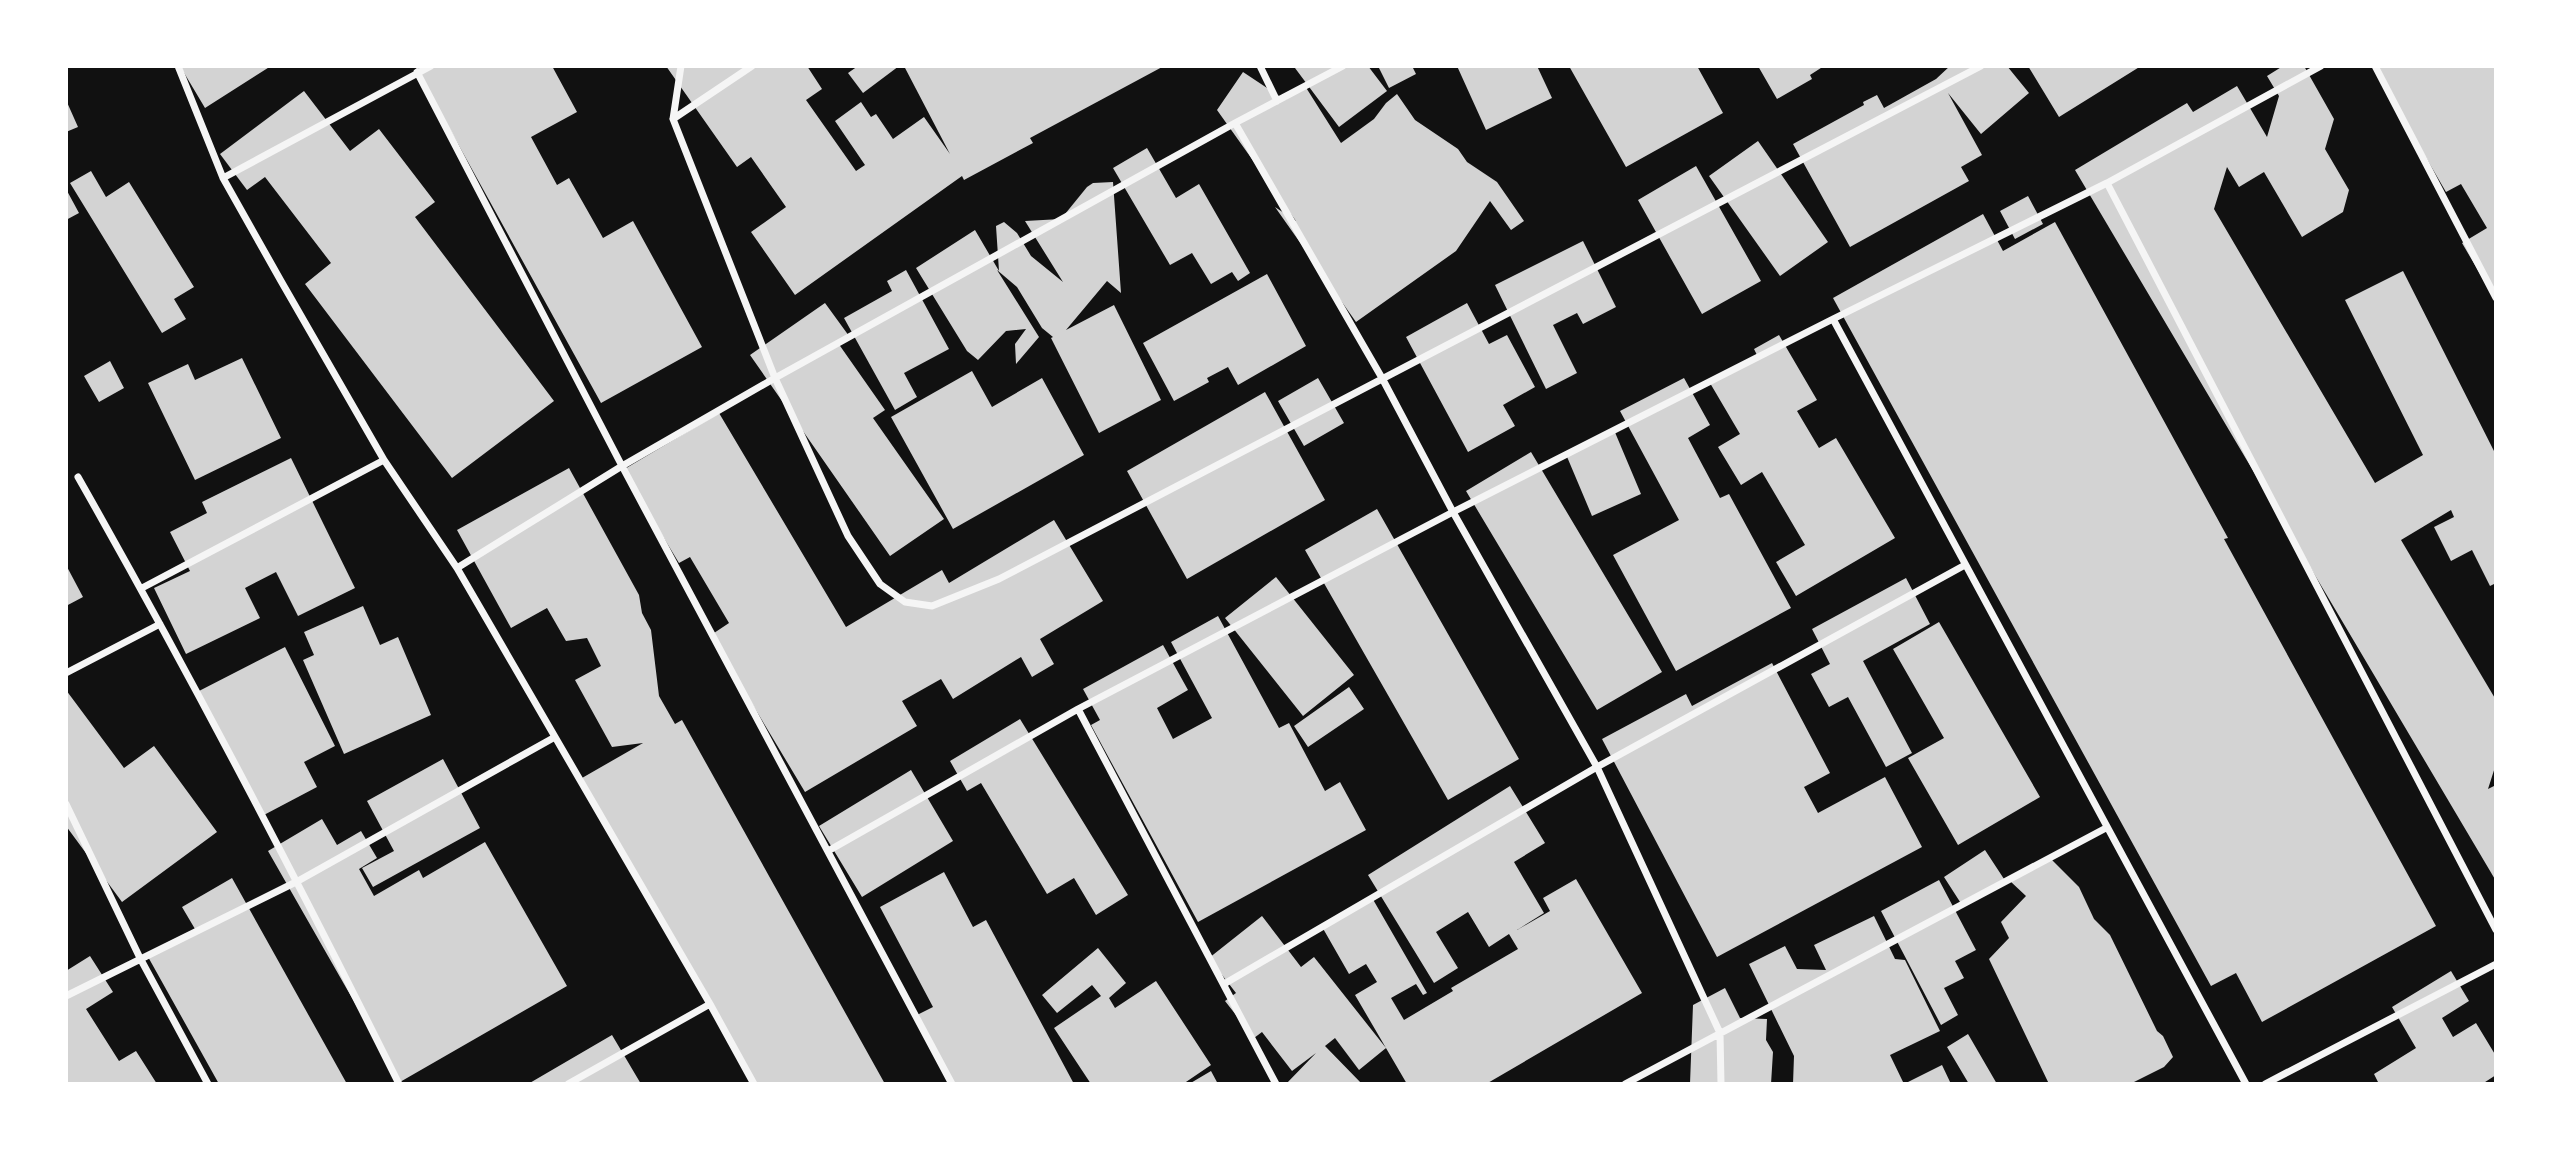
<svg xmlns="http://www.w3.org/2000/svg" width="2562" height="1150" font-family="Lato,sans-serif">
  <style>
    .building { fill: #d3d3d3 }
    .lines { fill: none; stroke-linecap: round; stroke-linejoin: round }
    .minor { stroke: #f5f5f5; stroke-width: 7 }
  </style>
  <rect width="100%" height="100%" fill="#111"/>
  <!-- building -->
  <path class="building" d="M180,66H271L205,108Z
    M415,66H552L577,112L531,137L557,185L569,178L603,238L633,221L702,347L601,403Z
    M666,66H807L822,89L806,100L856,171L865,165L835,121L861,102L871,117L876,114L893,139L924,117L950,154L904,66H1164L1030,138L1033,143L964,180L962,176L795,295L751,232L786,207L751,157L737,167Z
    M858,66H899L863,93L848,73Z
    M1297,66H1368L1387,91L1339,127L1295,68Z
    M1378,66H1412L1416,74L1389,88Z
    M1457,66H1537L1552,98L1486,130Z
    M1569,66H1697L1723,113L1626,167Z
    M1758,66H1824L1810,75L1812,79L1777,99Z
    M1950,66H2007L2029,93L1981,134L1948,93L1982,155L1961,167L1969,181L1850,247L1793,144L1864,105L1863,102L1877,95L1884,108L1936,79Z
    M2028,66H2141L2059,117Z
    M2283,66H2304L2334,119L2325,149L2349,190L2343,212L2302,237L2264,172L2239,187L2227,167L2214,209L2375,483L2423,455L2345,300L2403,271L2496,455V583L2490,586L2472,550L2451,561L2434,527L2454,517L2451,510L2401,540L2496,700V764L2488,789L2496,785V881L2075,170L2187,103L2193,112L2237,86L2267,137L2279,96L2267,76Z
    M2373,66H2496V301L2462,243L2487,228L2461,184L2446,192Z
    M1243,72L1285,100L1305,86L1341,143L1374,119L1386,103L1397,94L1415,120L1458,149L1467,162L1497,182L1524,221L1511,230L1490,201L1456,251L1356,322L1275,207L1296,221L1217,110Z
    M304,91L350,151L379,129L435,202L415,217L554,401L452,478L305,284L331,263L265,177L247,190L220,154Z
    M66,100L78,127L66,132Z
    M1758,141L1828,242L1780,276L1709,176Z
    M1147,148L1176,198L1199,184L1250,273L1238,281L1232,272L1211,284L1192,253L1170,265L1113,168Z
    M1696,166L1761,281L1702,314L1638,200Z
    M91,171L106,197L129,182L194,287L174,299L186,319L162,333L70,183Z
    M1113,182L1121,293L1107,281L1066,330L1114,305L1161,400L1099,433L1051,338L1053,337L1042,328L1017,287L997,270L1039,337L1016,364L1015,344L1026,329L1006,331L978,360L967,351L916,268L975,230L999,271L996,226L1004,222L1017,233L1031,256L1063,282L1025,221L1061,219L1087,187L1093,183Z
    M66,189L79,213L66,220Z
    M2028,196L2043,224L2015,239L2000,211Z
    M1983,214L2003,251L2055,222L2228,538L2224,539L2436,926L2262,1022L2236,973L2211,986L1833,298Z
    M1583,241L1616,307L1583,324L1577,313L1553,325L1577,373L1546,389L1495,285Z
    M906,270L949,349L904,373L917,397L895,410L844,318L892,291L887,281Z
    M1267,274L1306,346L1238,385L1228,367L1207,378L1209,382L1174,401L1143,343Z
    M825,303L849,336L838,343L885,410L873,418L944,519L890,556L750,355Z
    M1467,303L1489,344L1507,335L1535,387L1503,405L1515,426L1468,452L1406,337Z
    M1779,335L1817,400L1797,411L1819,448L1836,438L1895,538L1796,596L1776,562L1805,545L1762,472L1741,485L1718,447L1740,434L1710,383L1757,355L1754,349Z
    M242,358L281,438L195,480L148,383L188,364L195,380Z
    M110,361L124,388L99,402L84,376Z
    M972,371L992,407L1042,378L1084,455L953,529L891,417Z
    M1318,378L1344,423L1304,446L1278,401Z
    M1684,378L1710,425L1688,438L1720,498L1729,494L1791,608L1676,671L1613,555L1679,520L1620,411Z
    M1265,392L1325,500L1187,579L1127,471Z
    M719,413L846,627L942,570L949,583L1054,520L1103,601L1040,639L1054,664L1032,677L1021,657L953,699L941,679L902,701L917,726L805,792L711,635L729,623L690,557L679,563L623,470Z
    M1614,430L1641,494L1592,516L1565,452Z
    M1531,452L1662,672L1597,710L1466,491Z
    M291,458L355,588L298,616L276,572L245,588L260,618L186,654L154,588L190,571L170,532L207,513L202,502Z
    M569,468L639,595L642,613L651,630L659,696L675,724L682,720L885,1084H753L582,778L643,743L612,747L575,680L601,666L587,638L566,641L547,608L511,628L457,530Z
    M1377,509L1519,759L1448,800L1305,550Z
    M66,565L83,597L66,606Z
    M1276,577L1354,675L1303,716L1225,618Z
    M1906,578L1930,624L1863,661L1912,753L1886,767L1848,697L1829,707L1811,674L1830,664L1812,629Z
    M363,606L380,645L398,637L431,715L344,754L303,660L314,655L304,632Z
    M1218,616L1279,728L1289,723L1325,791L1340,782L1366,830L1198,922L1091,725L1100,720L1083,689L1163,645L1188,690L1157,708L1173,739L1212,718L1171,642Z
    M1939,622L2040,797L1958,845L1908,758L1944,738L1893,649Z
    M285,647L335,746L304,762L317,787L262,816L199,691Z
    M1772,663L1830,773L1804,787L1818,813L1885,777L1922,847L1717,957L1602,739L1686,694L1692,706Z
    M1349,687L1364,709L1308,747L1294,726Z
    M66,690L124,768L154,746L217,832L122,902L66,826L68,781L66,779Z
    M1020,719L1128,895L1096,915L1074,878L1047,894L981,783L967,791L950,761Z
    M443,759L480,828L373,887L362,868L394,851L367,801Z
    M911,770L953,841L862,897L819,826Z
    M1510,786L1545,843L1514,862L1544,913L1517,930L1550,911L1543,898L1576,879L1642,993L1486,1084H1407L1355,995L1377,982L1366,964L1349,974L1321,925L1371,896L1427,993L1423,995L1416,984L1391,998L1404,1020L1453,991L1451,988L1518,949L1509,934L1489,947L1468,912L1436,932L1458,968L1434,983L1368,875Z
    M322,819L337,845L361,831L377,858L359,869L374,896L419,870L423,878L485,842L567,986L400,1082L268,851Z
    M1985,850L2004,879L1962,905L1944,877Z
    M2049,857L2079,887L2094,919L2110,935L2157,1031L2163,1036L2173,1057L2164,1067L2130,1084H2049L1989,959L2009,938L2001,922L2026,896L2010,881Z
    M944,872L973,927L986,920L1074,1084H954L917,1015L933,1007L880,907Z
    M232,878L347,1084H219L147,955L195,929L182,907Z
    M1939,880L1976,950L1955,961L1964,978L1944,988L1958,1015L1941,1025L1881,911Z
    M1262,916L1301,967L1314,957L1386,1048L1359,1070L1335,1038L1325,1046L1362,1084H1286L1316,1053L1292,1071L1262,1032L1254,1038L1225,1001L1236,993L1209,958Z
    M1874,916L1895,959L1905,960L1940,1031L1890,1055L1904,1084H1793L1794,1056L1749,964L1785,946L1797,969L1826,970L1814,945Z
    M1098,948L1126,983L1109,998L1115,1008L1156,981L1211,1065L1183,1084H1091L1054,1028L1101,996L1092,985L1057,1013L1042,995Z
    M90,956L113,992L86,1009L119,1061L136,1051L157,1084H66V971Z
    M2451,971L2469,1001L2442,1018L2453,1037L2476,1023L2496,1056V1075L2482,1084H2379L2374,1074L2416,1048L2392,1007Z
    M1725,988L1740,1018L1767,1019L1766,1040L1773,1052L1771,1084H1690L1693,1005Z
    M1968,1034L1997,1084H1969L1947,1047Z
    M612,1035L641,1084H528Z
    M1942,1065L1951,1084H1904Z
    M1211,1071L1218,1084H1189Z"/>
  <g class="lines">
    <!-- minor -->
    <path class="minor" d="M178,66L223,178L281,281L384,460L457,568L710,1004L754,1084
      M681,66L673,119L775,378L848,536L880,584L905,602L932,606L999,579L1981,66
      M1260,66L1277,101
      M2375,66L2496,298
      M417,72L622,466L952,1084
      M673,119L752,66
      M1235,123L1382,378L1453,512L1597,767L1720,1033L1721,1084
      M223,178L431,66
      M2107,183L2496,930
      M1833,319L2246,1084
      M78,477C191,676 297,879 399,1084
      M457,568L622,466L775,378L1235,123L1343,66
      M142,588L384,460
      M66,673L160,624
      M1078,709L1276,1084
      M66,804L140,958L208,1084
      M828,851L1078,709L1453,512L1833,319L2107,183L2321,66
      M1224,984L1597,767L1965,565
      M66,996L298,881L555,737
      M568,1084L710,1004
      M1625,1084L2106,828
      M2265,1084L2496,964"/>
  </g>
  <!-- border -->
  <rect width="2562" height="1150" fill="none" stroke="#ffffff" stroke-width="136"/>
</svg>
